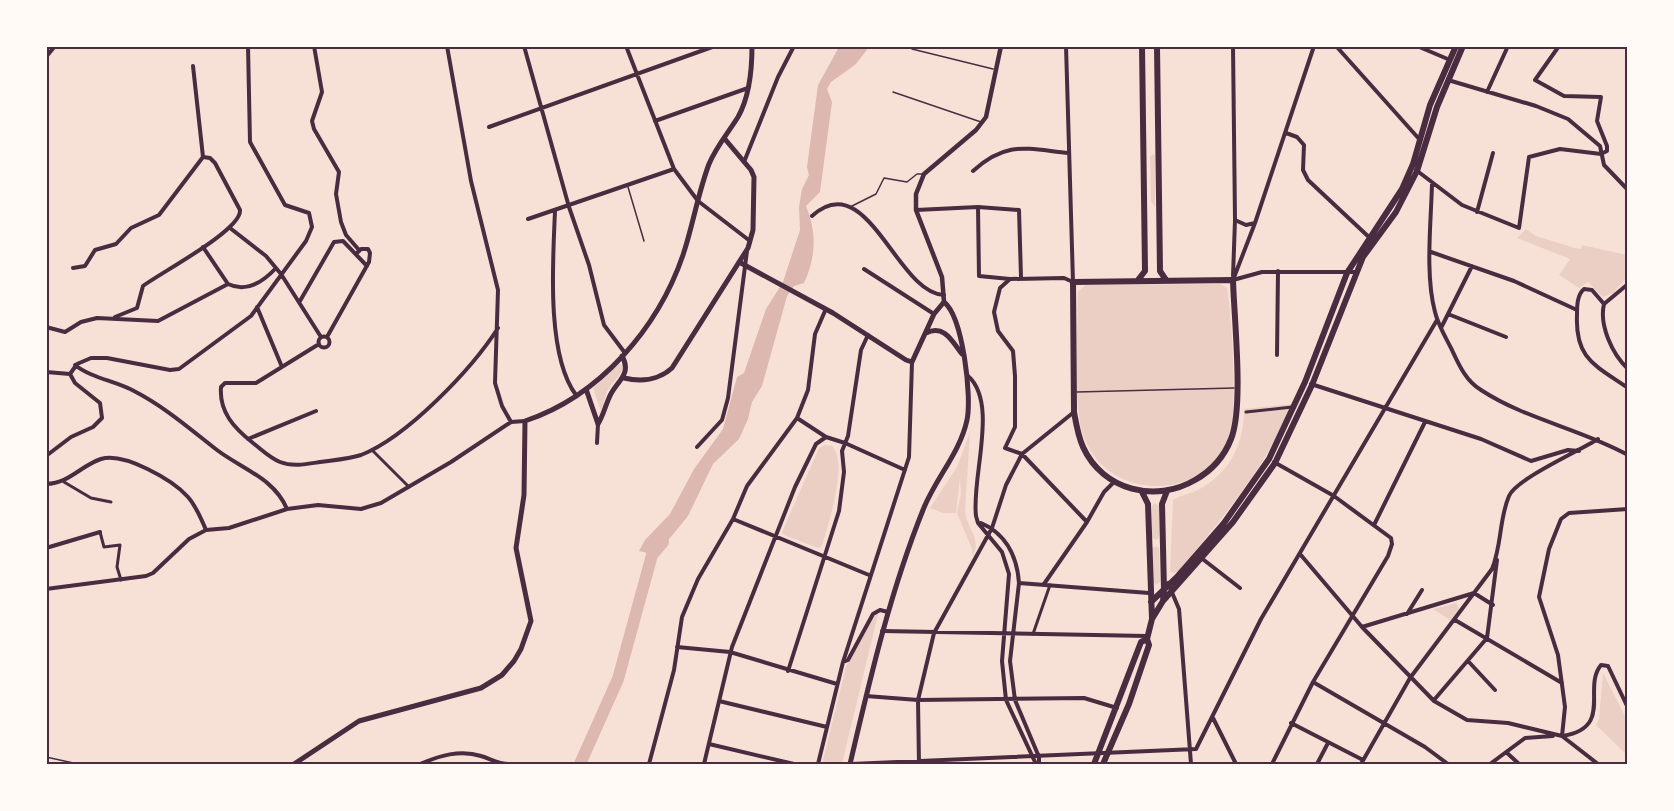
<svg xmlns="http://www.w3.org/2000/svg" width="1674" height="811" font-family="'Space Grotesk',sans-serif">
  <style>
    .green { fill: #ebcfc5 }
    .water { fill: #dcb8b0 }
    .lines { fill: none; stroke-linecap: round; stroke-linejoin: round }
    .river { stroke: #dcb8b0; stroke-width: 12 }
    .service { stroke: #4a2c40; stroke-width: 1.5 }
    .pedestrian { stroke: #4a2c40; stroke-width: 3 }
    .minor { stroke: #4a2c40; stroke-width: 4 }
    .tertiary { stroke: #4a2c40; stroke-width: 4.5 }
    .secondary { stroke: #4a2c40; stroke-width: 5 }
    .primary { stroke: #4a2c40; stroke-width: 6 }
    .neatline { fill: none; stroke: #4a2c40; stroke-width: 2 }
  </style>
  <rect width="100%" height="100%" fill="#f7e1d7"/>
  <!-- green -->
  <path class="green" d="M1153,154L1155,156V207L1151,201L1150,157Z
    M1526,229L1536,236L1575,248L1581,249L1582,245L1627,255V277L1613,293L1603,297L1588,282L1579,288L1559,275L1570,259L1517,238Z
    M1089,282L1085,285L1221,284L1227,288C1232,317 1238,411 1229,437C1207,502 1108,503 1084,437C1072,407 1078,327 1078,292Z
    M619,364L623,366V370L607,391L601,411L593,388Z
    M1292,404C1267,467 1220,520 1178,572L1172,573L1170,571L1173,500C1180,495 1190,494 1198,490C1230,473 1244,444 1244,409Z
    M970,432L965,512C967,528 983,541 972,556V549L957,513L961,494L960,478L956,513H943L930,508L957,467Z
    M825,445L832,446C849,463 828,524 822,546L818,548L784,535L782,532L819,448Z
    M1155,503L1159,506V537L1156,540L1152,537V506Z
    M1156,546L1159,548L1160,582L1156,585L1153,582L1152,548Z
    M1456,603L1459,608L1450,620L1433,609Z
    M878,614L842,764H822L846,667L873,617Z
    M1603,673L1627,720V755L1596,725L1599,719Z"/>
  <!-- water -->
  <path class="water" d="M839,47H869L856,64L831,82L827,89L832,102L820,192L806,206C817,233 816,257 804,283L794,286L787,296L762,386L752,402L748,419L739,439L713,464L688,516L656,555L639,551L645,540L670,514L694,469L723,429L737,377L744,373L766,309L783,282L800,230L799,207L802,189L809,175L807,167L818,85Z"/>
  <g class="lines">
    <!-- river -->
    <path class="river" d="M580,764L618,679L652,555L663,542"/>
    <!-- service -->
    <path class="service" d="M912,49L993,69
      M893,92L981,122
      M628,187L644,241
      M852,206L876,194L884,178L907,182L917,174H923
      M1077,392L1234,388
      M46,757L78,764"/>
    <!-- pedestrian -->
    <path class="pedestrian" d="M1246,412L1292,407
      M372,450L409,487
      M64,482L91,498L111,502
      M100,532L104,547L120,545L117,567L121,580
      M1033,634L1050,585"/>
    <!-- minor -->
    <path class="minor" d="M314,46L322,92L312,121L314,129L339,172L336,194L341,222L346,235L359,250
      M447,46L471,181L498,290L495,383L502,406L511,422
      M524,46L569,207L589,265L604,325L625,353
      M626,46L674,169L698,201L750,241
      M1066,46L1073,282L1064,278L1010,279L1000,288L994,312L998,331L1013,351L1015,376V427L1005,448L1022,454L1087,522
      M1233,46L1235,220L1233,276
      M1336,46L1420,140
      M1417,46L1450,60
      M1559,46L1535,80L1564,96L1601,97L1597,121L1607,146V151L1601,154
      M46,57L55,46
      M1448,80L1536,106L1568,119L1600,146L1604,165L1628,190
      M1487,92L1508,46
      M655,121L748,88
      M489,127L715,46
      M1286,133L1297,137L1304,145L1303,170L1308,180L1371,239
      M744,162L778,77L794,46
      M1416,170L1462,205L1519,228L1529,157L1560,149L1601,154
      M973,171C1007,140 1027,149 1069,153
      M1432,184C1431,223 1425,275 1435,312C1438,325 1446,338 1452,350C1459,365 1466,381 1481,390C1525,419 1581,429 1628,455
      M978,207L979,276L1010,279
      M916,210L978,207L1019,210L1021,277
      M555,211C553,260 546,355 576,395
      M1477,212L1493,153
      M812,216C867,165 897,294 944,295
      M528,219L674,169
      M1235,220L1246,225L1255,223
      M230,228L266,256L281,274L321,337
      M203,247L228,284
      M1431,252L1514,281L1577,310
      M73,268L85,266L95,250L116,244L131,228L159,215L203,157L193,66
      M864,269L934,314
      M1233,280L1255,223L1314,46
      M1233,280L1262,272H1357
      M1628,284L1604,304C1599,325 1612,354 1628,369
      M300,301L334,242L343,241L367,266
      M1604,304L1592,290L1584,289C1577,295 1577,306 1577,315C1575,359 1595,365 1628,388
      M257,307L282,367
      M1448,314L1506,337
      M115,317L137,308L143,286C160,273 242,230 240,210L215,163L210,158L203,157
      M1442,326L1472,266
      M46,327L65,332L81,322L97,318L158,321L228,284C247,293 264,281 276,268
      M318.5 342a5.5 5.5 0 1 1 11 0a5.5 5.5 0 1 1-11 0Z
      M327,337L369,262L370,253L368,249H361L356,254
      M319,344L256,383H225L221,387C219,412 234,428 253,443C262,450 270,458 280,462C293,467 307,464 320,462C334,460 348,459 361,455C407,437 472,369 498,328
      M1277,355L1278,271
      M75,365C91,378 116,381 134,391C165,407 190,429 217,450C242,469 274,478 287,509
      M46,372L70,374
      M70,374L77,364L91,358H107L170,370L179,369L251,316L306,241L312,227L309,213L285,205L250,142L248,46
      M968,376C999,403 971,478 976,516L978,523L1002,552L1009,574L1002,661L1006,700L1036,764
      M1311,384L1481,439L1531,461L1568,450L1579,451
      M797,418L826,437L845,443L905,470
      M248,439L316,411
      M597,443L598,424
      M697,447L722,420L728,398L747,251
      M46,456L71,437L93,427L102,418L100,403L75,383L70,374
      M46,484C70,483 80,466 101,459C124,452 173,480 188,497C196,506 201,518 206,530
      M733,519L869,575
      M981,523C1006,534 1017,556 1019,583L1010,661L1015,700L1039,757V764
      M1374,525L1425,422
      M46,548L100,532
      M1300,554L1362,627L1434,701L1467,720L1508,723L1562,736L1598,764
      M1200,557L1240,588
      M46,580L47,548
      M1019,583L1149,593
      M1168,583L1179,609L1191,764
      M1044,584L1087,522L1104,492L1114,482
      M46,589L146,576L153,573L189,539L206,530L229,528L287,509L318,505L361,509L381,503L451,462L511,422L525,421
      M1407,614L1422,590
      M1455,620L1562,683
      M1362,627L1474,593L1493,605
      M882,631L1147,636
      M677,647L730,652L837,684
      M1468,661L1495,690
      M843,662L848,660L873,614L880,610L888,612
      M788,671L839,511L844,472L842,451L848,436L861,350L868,335
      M1313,682L1425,747L1448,764
      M866,696L918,700L1084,698L1117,708
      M1434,700L1487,638L1497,560
      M719,701L827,727
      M1213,718L1236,764
      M1291,723L1363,760
      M1562,736L1565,707L1558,655L1539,597L1549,549L1561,519L1569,513L1628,509
      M1563,736C1614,727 1582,688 1601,665L1608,666L1628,708
      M709,744L794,764
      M1506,752L1519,764
      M420,764C439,756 460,749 481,756C491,759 498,764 509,764
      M649,764L674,670L682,617L698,579L733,519L747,486L797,418L808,390L815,334L825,311
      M704,764L732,647L795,487L816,444L826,437
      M818,764L843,662L909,457L912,362
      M851,764L1196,749L1261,619L1437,320
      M919,764L918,700L934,633L992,528L1006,485L1022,454L1074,412
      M1272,764L1313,682L1388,556L1392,544L1391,538L1334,496L1274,462
      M1317,764L1328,743
      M1361,764L1410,678L1492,569C1502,545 1499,519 1509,496C1516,479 1579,451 1598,439
      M1490,764L1525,738L1553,736"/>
    <!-- tertiary -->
    <path class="tertiary" d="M944,302L942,277L916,210V194L924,174L976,130L986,117L1001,46"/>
    <!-- secondary -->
    <path class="secondary" d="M739,262L833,313L906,360L912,362L934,314L944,302C963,317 972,397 967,420C960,453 935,479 923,510C890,592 870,679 850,764
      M926,333C944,324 952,341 962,354
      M624,378C641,382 659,380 672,368L748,248L753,230L754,177L751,170L724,138
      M586,389L598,424
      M598,424C603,416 605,407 609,398C615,382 633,375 622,356
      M294,764L359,721L481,688L502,675L514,661L521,649L531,621L516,548L524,495L525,421C600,396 658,328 683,255C693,225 698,193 709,164C716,147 728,133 738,117C750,96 752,70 752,46"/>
    <!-- primary -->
    <path class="primary" d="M1157,46L1160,271L1166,280
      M1138,280L1145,271L1142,46
      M1233,280C1234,318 1244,407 1231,439C1224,457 1211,471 1195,480C1156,503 1103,491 1083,447C1078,436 1076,423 1074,412L1073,282Z
      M1163,601L1233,522L1275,463L1312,385L1363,257L1396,212L1417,171L1437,107L1463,46
      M1151,602L1177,577L1224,523L1269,459L1305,382L1347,273L1402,189L1413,164L1430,105L1456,46
      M1152,619L1163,601L1164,590L1162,504L1167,491
      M1094,764L1141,642L1147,639
      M1103,764L1129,704L1149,645L1147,639L1152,619L1148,504L1142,492"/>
  </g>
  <!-- border -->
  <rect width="1674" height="811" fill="none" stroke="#fffaf5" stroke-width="96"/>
  <rect x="48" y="48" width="1578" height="715" class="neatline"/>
</svg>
